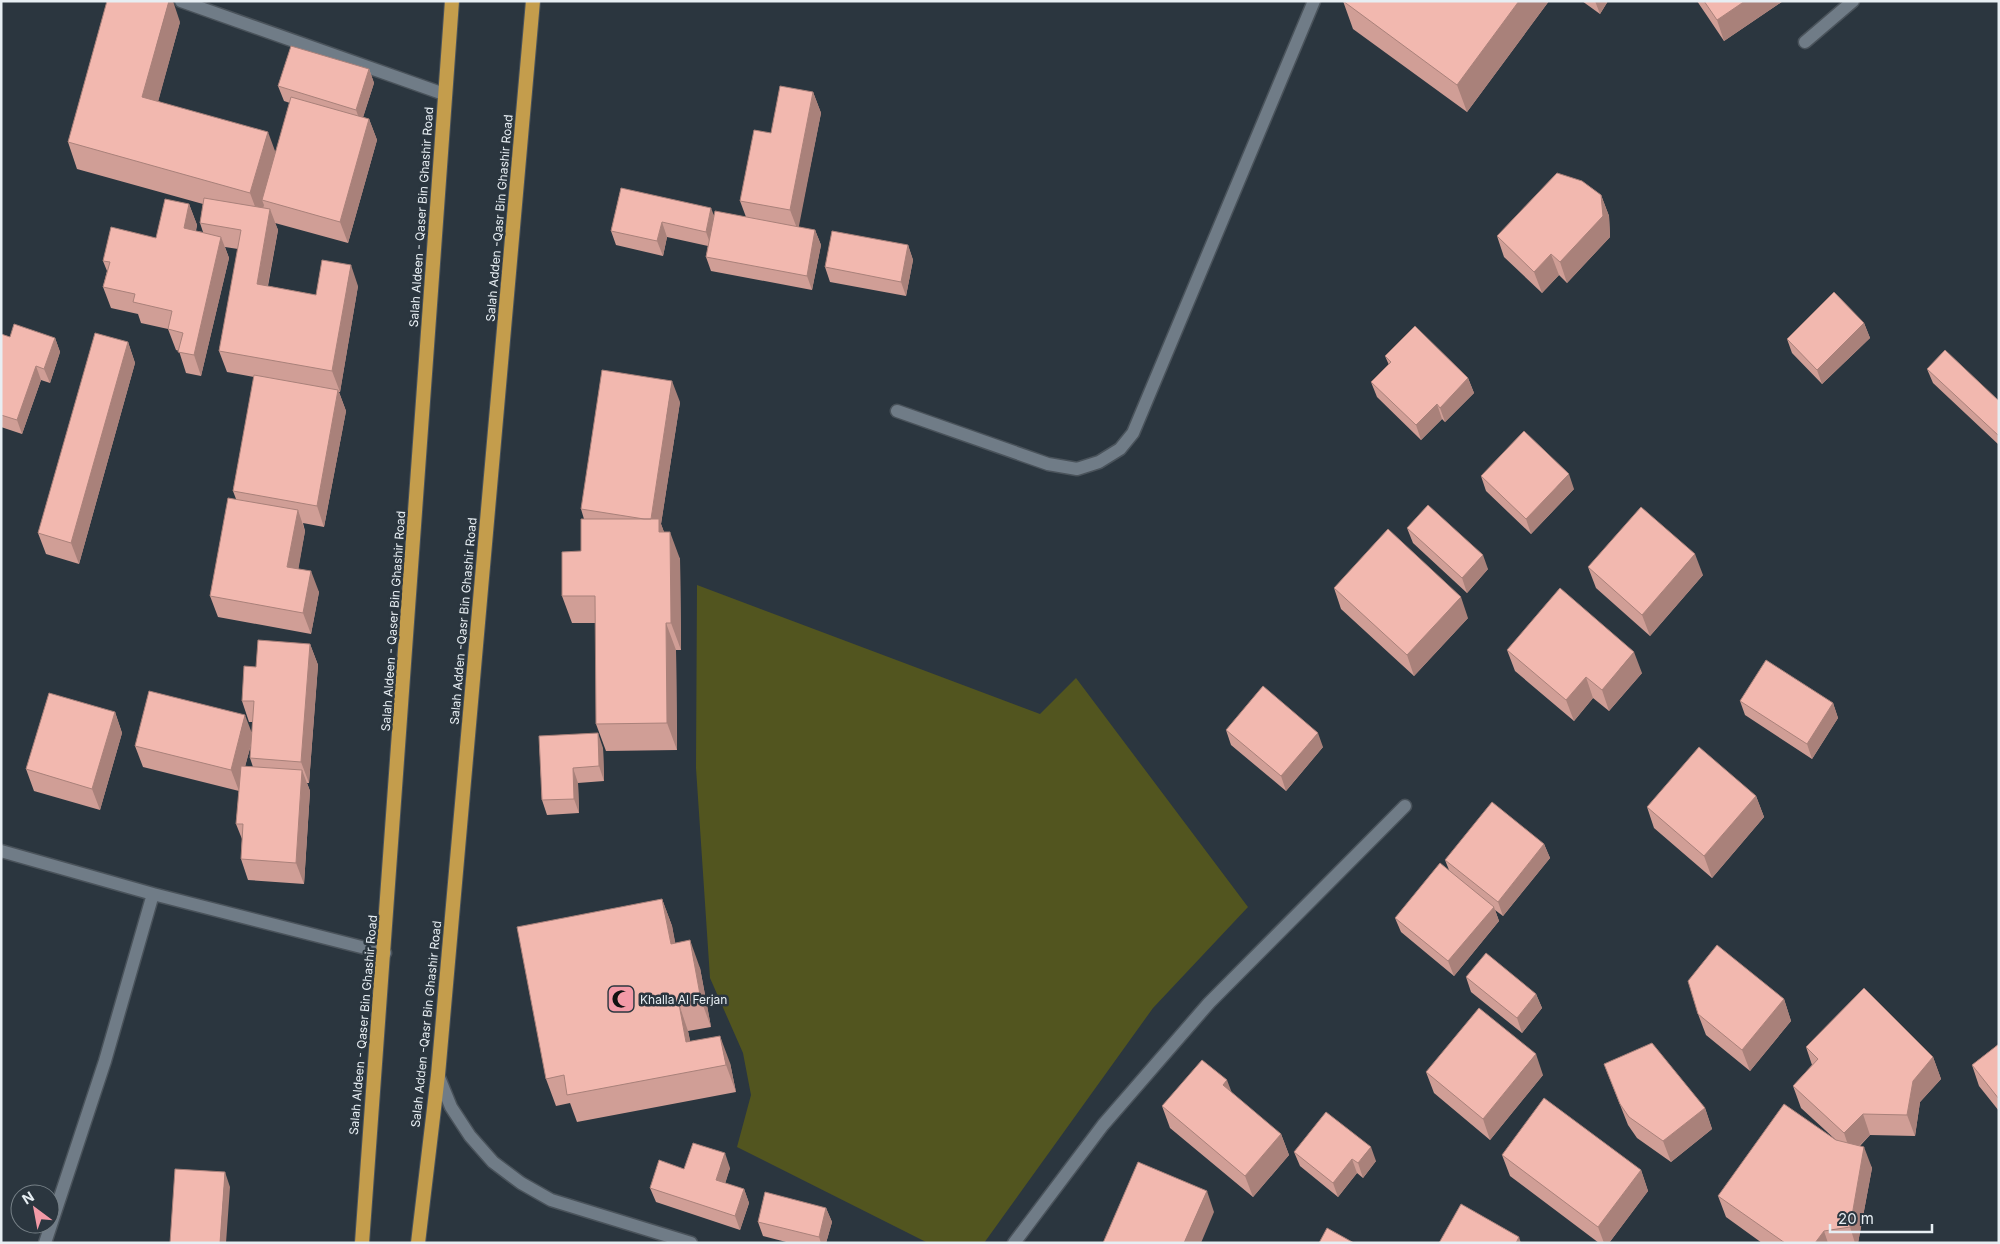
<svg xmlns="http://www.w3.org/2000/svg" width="2000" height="1244" font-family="Inter,sans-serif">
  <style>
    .green { fill: #52551f }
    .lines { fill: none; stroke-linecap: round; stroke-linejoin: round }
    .service-casing { stroke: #4a535b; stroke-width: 15 }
    .minor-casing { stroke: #4a535b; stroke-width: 15 }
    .tertiary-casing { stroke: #4a535b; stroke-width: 15 }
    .trunk-casing { stroke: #4a535b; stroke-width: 16 }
    .service { stroke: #707c87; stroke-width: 12 }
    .minor { stroke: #707c87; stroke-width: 12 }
    .tertiary { stroke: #707c87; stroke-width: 12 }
    .trunk { stroke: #c49d4c; stroke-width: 14 }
    .wall { fill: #d09e96; fill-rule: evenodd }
    .shaded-wall { fill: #a9817a }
    .building { fill: #f2b8af; stroke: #a9817a }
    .labels { text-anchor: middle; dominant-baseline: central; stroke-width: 5; stroke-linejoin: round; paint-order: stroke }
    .street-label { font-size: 12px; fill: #e7eef3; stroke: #2b363f }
    .poi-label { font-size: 12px; fill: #e7eef3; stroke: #2b363f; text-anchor: start }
  </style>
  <rect width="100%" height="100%" fill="#2b363f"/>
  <!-- green -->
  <path class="green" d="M697,585L1040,714L1076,678L1248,907L1153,1008L984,1243H928L737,1147L751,1095L743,1053L710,978L696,768Z"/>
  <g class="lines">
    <!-- service casing -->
    <g class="service-casing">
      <path id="service" d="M1805,42L1853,1
        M897,411L1048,464L1077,469L1099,462L1120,449L1133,433L1314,1"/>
    </g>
    <!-- minor casing -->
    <g class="minor-casing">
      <path id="minor" d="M181,1L444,94
        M1,851L153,894L385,953
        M45,1243L105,1061L153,894
        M1014,1243L1103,1125L1209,1003L1405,806"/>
    </g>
    <!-- tertiary casing -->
    <g class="tertiary-casing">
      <path id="tertiary" d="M438,1075L451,1107L470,1136L493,1162L521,1183L551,1200L691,1243"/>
    </g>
    <!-- trunk casing -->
    <g class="trunk-casing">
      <path id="trunk" d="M362,1243L452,1
        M418,1243L438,1075L533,1"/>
    </g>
    <!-- service -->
    <use href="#service" class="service"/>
    <!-- minor -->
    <use href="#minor" class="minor"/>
    <!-- tertiary -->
    <use href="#tertiary" class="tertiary"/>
    <!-- trunk -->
    <use href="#trunk" class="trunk"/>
  </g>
  <!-- wall -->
  <path class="wall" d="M1343,1H1549L1467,112L1353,29Z
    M1582,1H1608L1600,14Z
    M1697,1H1783L1724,41Z
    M180,22L158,101L276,153L290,103L284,101L278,86L369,69L374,83L363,117L369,119L377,140L348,243L275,223L278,230L268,286L316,295L358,286L340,392H339L346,411L324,527L303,523L305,531L298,569L319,592L311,634L218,617L210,596L236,499L233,491L254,377L227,372L219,351L238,249L225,247L229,258L201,376L186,373L179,351L176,350L168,329L141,323L138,314L111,308L103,287L107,271L103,261L156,238L189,204L197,225L196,231L203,232L200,223L203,204L77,169L68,142Z
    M813,92L821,113L798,227L815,230L821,245L812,290L711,271L706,257L708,246L667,237L663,256L616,245L611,231L621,188L714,215L746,217L740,201L771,133Z
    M1601,195L1609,216L1610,237L1567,283L1559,275L1542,293L1504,257L1497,236Z
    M908,245L913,260L906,296L830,282L825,267Z
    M1864,323L1870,338L1822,384L1792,353L1787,339Z
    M1,334L10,337L55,338L60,352L50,383L41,380L22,434L1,427Z
    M128,342L135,363L79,564L46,554L38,533Z
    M1385,356L1468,378L1474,393L1445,422L1442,419L1421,440L1377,397L1371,382L1389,365Z
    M1927,369L1999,401V445L1933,383Z
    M680,402L661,524L664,532L680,559L681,650H676L677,750L606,751L596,724V623H572L562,596L581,551L584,519L581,509Z
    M1481,476L1574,489L1531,534L1486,491Z
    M1407,528L1488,569L1467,593L1413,543Z
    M1588,567L1703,575L1650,636L1596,588Z
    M1334,588L1468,618L1414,676L1341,609Z
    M310,644L318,665L309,783H307L310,791L304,884L248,880L241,859L242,839L236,824L239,791L143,767L135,746L252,732V722H249L242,701L256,667ZM251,745L250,758L253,767L245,766Z
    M1507,650L1642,673L1609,711L1593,698L1574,721L1515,671Z
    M1740,701L1833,703L1838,718L1812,759L1745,715Z
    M115,712L122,733L100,810L34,791L26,769Z
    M1226,730L1323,747L1286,791L1231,745Z
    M539,736L603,748L604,781L578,783L579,813L547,815L542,800Z
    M1756,796L1764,817L1712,878L1654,828L1647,807Z
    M1544,844L1550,858L1503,916L1495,910L1499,921L1454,976L1401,932L1395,918L1449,870L1445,860Z
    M662,899L672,926L675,943L700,968L711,1027L688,1031L690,1041L730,1063L736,1092L577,1122L570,1103L556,1106L546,1079Z
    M1466,977L1536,994L1542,1008L1522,1033L1471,992Z
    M1784,999L1791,1021L1750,1071L1706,1035L1698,1014Z
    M1999,1044V1111L1979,1086L1972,1065Z
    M1806,1047L1933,1057L1941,1079L1920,1102L1915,1136L1870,1135L1860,1146L1872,1168L1858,1243H1762L1726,1217L1718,1196L1836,1140L1837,1141L1801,1108L1793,1086L1812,1065Z
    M1604,1064L1705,1108L1712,1129L1671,1162L1637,1138L1628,1125Z
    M1426,1072L1543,1075L1490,1140L1434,1093Z
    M1162,1106L1281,1134L1289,1155L1253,1197L1170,1128Z
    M1294,1152L1376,1161L1363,1178L1357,1173L1338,1197L1300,1166Z
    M1502,1155L1641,1170L1648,1191L1609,1243H1599L1510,1176Z
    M730,1168L725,1183L744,1189L749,1203L740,1230L656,1202L650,1188L684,1169Z
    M826,1208L832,1222L826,1243H790L763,1236L758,1222Z"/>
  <!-- shaded-wall -->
  <path class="shaded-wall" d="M169,1H173L180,22L152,124L142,97Z
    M1519,1H1549L1467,112L1457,85Z
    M1595,1H1608L1600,14Z
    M1745,1H1783L1724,41L1717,20Z
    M369,69L374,83L361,124L356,110Z
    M813,92L821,113L798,231L790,210Z
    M369,119L377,140L348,243L340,222Z
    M268,132L278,159L262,200L264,205L260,220L250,193Z
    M1601,195L1609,216L1610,237L1567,283L1560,262Z
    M189,204L197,225L191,249L184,228Z
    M711,208L717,223L711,246L706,232Z
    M270,209L278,230L264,305L257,284Z
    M662,222L667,237L663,256L657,241Z
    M815,230L821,245L812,290L807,276Z
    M221,237L229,258L201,376L194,355Z
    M908,245L913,260L906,296L901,282Z
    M1551,254L1559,275L1542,293L1534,272Z
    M351,265L358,286L340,392L332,371Z
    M1864,323L1870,338L1822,384L1817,370Z
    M55,338L60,352L50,383L44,369Z
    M128,342L135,363L79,564L71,543Z
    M36,366L41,380L22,434L17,420Z
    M1468,378L1474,393L1445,422L1440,408Z
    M672,381L680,402L661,524L669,546L651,520Z
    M338,390L346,411L324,527L317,506Z
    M1437,404L1442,419L1421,440L1416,425Z
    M1569,474L1574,489L1531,534L1526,519Z
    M298,510L305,531L295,589L287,567Z
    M670,532L680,559L681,650L671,623Z
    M1695,554L1703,575L1650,636L1642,615Z
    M1483,555L1488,569L1467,593L1462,578Z
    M311,571L319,592L311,634L303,613Z
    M1461,597L1468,618L1414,676L1407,655Z
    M666,623L676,650L677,750L667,723Z
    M310,644L318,665L309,783L301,762Z
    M1634,652L1642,673L1609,711L1602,690Z
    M1586,677L1593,698L1574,721L1566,700Z
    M1833,703L1838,718L1812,759L1807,744Z
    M115,712L122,733L100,810L92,789Z
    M245,715L253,736L239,791L231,770Z
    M598,733L603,748L604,781L599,766Z
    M1318,733L1323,747L1286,791L1281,776Z
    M573,768L578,783L579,813L574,799Z
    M302,770L310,791L304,884L296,863Z
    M1756,796L1764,817L1712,878L1704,856Z
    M1544,844L1550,858L1503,916L1498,902Z
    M662,899L672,926L681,971L671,944Z
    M1494,907L1499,921L1454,976L1448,961Z
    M690,940L700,968L711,1027L701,1000Z
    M1536,994L1542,1008L1522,1033L1517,1018Z
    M1784,999L1791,1021L1750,1071L1742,1050Z
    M679,1004L688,1031L696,1069L686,1042Z
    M720,1036L730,1063L736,1092L726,1065Z
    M1536,1054L1543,1075L1490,1140L1483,1119Z
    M1933,1057L1941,1079L1920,1102L1915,1136L1907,1115L1913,1081Z
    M1227,1080L1235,1101L1223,1085Z
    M1705,1108L1712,1129L1671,1162L1663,1141Z
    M1863,1114L1870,1135L1851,1154L1844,1133Z
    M1281,1134L1289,1155L1253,1197L1245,1176Z
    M1371,1147L1376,1161L1363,1178L1358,1163Z
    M1864,1147L1872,1168L1858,1243H1855L1850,1227Z
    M725,1153L730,1168L722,1194L716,1180Z
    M1352,1159L1357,1173L1338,1197L1333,1183Z
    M1641,1170L1648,1191L1609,1243H1604L1598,1227Z
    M225,1172L230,1187L226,1243H220Z
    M744,1189L749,1203L740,1230L735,1216Z
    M1207,1191L1214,1212L1201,1243H1184Z
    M826,1208L832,1222L826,1243H821L819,1237Z
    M1824,1231L1828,1243H1815Z
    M1519,1237L1521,1243H1516Z"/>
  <!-- building -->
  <path class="building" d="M107,1H169L142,97L268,132L250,193L68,142Z
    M1343,1H1519L1457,85Z
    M1704,1H1745L1717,20Z
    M291,46L369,69L356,110L278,86Z
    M780,86L813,92L790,210L740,201L754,130L771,133Z
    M291,97L369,119L340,222L262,200Z
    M1557,173L1582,181L1601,195L1603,216L1560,262L1551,254L1534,272L1497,236Z
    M621,188L711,208L706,232L662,222L657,241L611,231Z
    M204,198L270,209L257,284L316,295L322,260L351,265L332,371L219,351L241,230L200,223Z
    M165,199L189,204L184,228L221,237L194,355L178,352L183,333L168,329L172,311L133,302L135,294L103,287L110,262L103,261L111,227L156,238Z
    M715,211L815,230L807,276L706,257Z
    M832,231L908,245L901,282L825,267Z
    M1834,292L1864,323L1817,370L1787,339Z
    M14,324L55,338L44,369L36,366L17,420L1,415V334L10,337Z
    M1415,326L1468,378L1440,408L1437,404L1416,425L1371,382L1391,362L1385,356Z
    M95,333L128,342L71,543L38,533Z
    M1945,350L1999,401V436L1927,369Z
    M602,370L672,381L651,519H644L581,509Z
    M254,375L338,390L317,506L233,491Z
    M1524,431L1569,474L1526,519L1481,476Z
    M228,498L298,510L287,567L311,571L303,613L210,596Z
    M1428,505L1483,555L1462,578L1407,528Z
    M1641,507L1695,554L1642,615L1588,567Z
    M581,519H659V532H670L671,623H666L667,723L596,724L595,596H562V552L581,551Z
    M1388,529L1461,597L1407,655L1334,588Z
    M1560,588L1634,652L1602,690L1586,677L1566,700L1507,650Z
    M258,640L310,644L301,762L250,758L254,701H242L244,666L256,667Z
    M1766,660L1833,703L1807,744L1740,701Z
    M1263,686L1318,733L1281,776L1226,730Z
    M149,691L245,715L231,770L135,746Z
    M49,693L115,712L92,789L26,769Z
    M598,733L599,766L573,768L574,799L542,800L539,736Z
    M1699,747L1756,796L1704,856L1647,807Z
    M241,766L302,770L296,863L241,859L243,824H236Z
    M1492,802L1544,844L1498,902L1445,860Z
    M1440,863L1494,907L1448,961L1395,918Z
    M662,899L671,944L690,940L701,1000L679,1004L686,1042L720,1036L726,1065L567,1095L564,1075L546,1079L517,927Z
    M1717,945L1784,999L1742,1050L1698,1014L1688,981Z
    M1486,953L1536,994L1517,1018L1466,977Z
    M1864,988L1933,1057L1913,1081L1907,1115L1863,1114L1844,1133L1793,1086L1818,1059L1806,1047Z
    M1479,1008L1536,1054L1483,1119L1426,1072Z
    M1652,1043L1705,1108L1663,1141L1629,1117L1620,1104L1604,1064Z
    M1999,1044V1099L1972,1065Z
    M1202,1060L1227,1080L1223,1085L1281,1134L1245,1176L1162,1106Z
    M1544,1098L1641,1170L1598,1227L1502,1155Z
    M1784,1104L1836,1140L1864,1147L1850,1227L1824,1231L1815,1243H1785L1718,1196Z
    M1326,1112L1371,1147L1358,1163L1352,1159L1333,1183L1294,1152Z
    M693,1143L725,1153L716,1180L744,1189L735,1216L650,1188L659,1160L684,1169Z
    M1138,1162L1207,1191L1184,1243H1103Z
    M175,1169L225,1172L220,1243H170Z
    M765,1192L826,1208L819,1237L758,1222Z
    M1461,1204L1519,1237L1516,1243H1439Z
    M1327,1228L1354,1243H1319Z"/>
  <!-- icons -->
  <defs>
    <g id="mosque-square" transform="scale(1.4375)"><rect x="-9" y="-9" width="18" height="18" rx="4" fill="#f39aa7" stroke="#2b363f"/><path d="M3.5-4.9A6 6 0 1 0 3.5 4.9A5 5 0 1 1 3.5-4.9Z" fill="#111"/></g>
  </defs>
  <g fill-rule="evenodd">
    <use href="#mosque-square" x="621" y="999"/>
  </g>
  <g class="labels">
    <!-- street labels -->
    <g class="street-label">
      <text transform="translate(421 217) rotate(-86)">Salah Aldeen - Qaser Bin Ghashir Road</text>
      <text transform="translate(499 218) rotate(-85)">Salah Adden -Qasr Bin Ghashir Road</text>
      <text transform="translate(393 621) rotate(-86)">Salah Aldeen - Qaser Bin Ghashir Road</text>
      <text transform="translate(463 621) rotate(-85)">Salah Adden -Qasr Bin Ghashir Road</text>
      <text transform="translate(426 1024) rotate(-84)">Salah Adden -Qasr Bin Ghashir Road</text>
      <text transform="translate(363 1025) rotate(-85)">Salah Aldeen - Qaser Bin Ghashir Road</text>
    </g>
    <!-- poi labels -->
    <g class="poi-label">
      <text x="640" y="999">Khalla Al Ferjan</text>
    </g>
  </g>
  <!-- border -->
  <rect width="2000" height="1244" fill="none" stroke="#e7eef3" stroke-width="5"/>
  <!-- north arrow -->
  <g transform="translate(35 1209) rotate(328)"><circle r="24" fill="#2b363f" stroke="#768087"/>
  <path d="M0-4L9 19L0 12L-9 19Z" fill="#f39aa7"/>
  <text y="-8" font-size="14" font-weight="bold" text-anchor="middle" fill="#e7eef3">N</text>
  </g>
  <!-- scale -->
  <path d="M1830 1224v8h102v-8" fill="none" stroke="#e7eef3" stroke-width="2.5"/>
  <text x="1838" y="1224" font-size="15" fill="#e7eef3" stroke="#2b363f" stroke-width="4" paint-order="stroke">20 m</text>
</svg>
